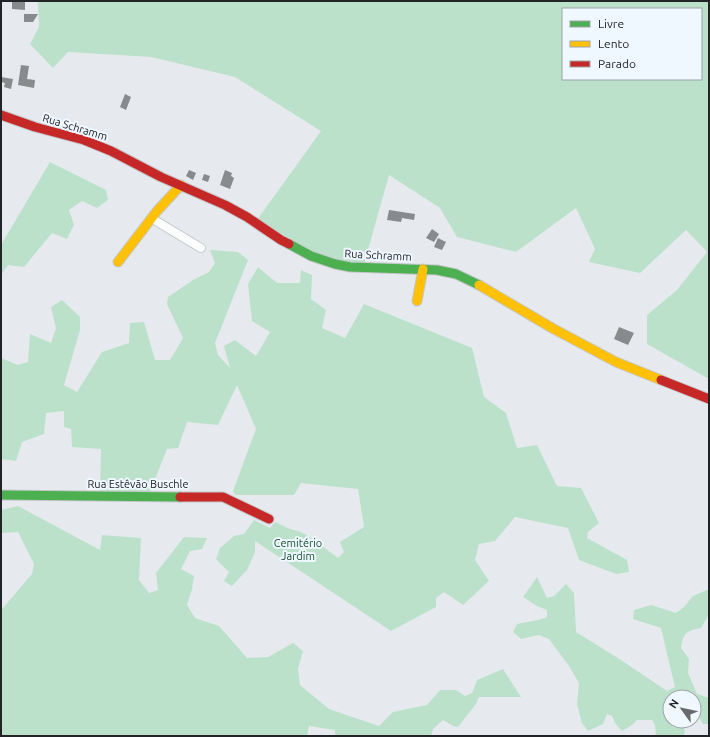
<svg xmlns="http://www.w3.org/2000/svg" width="710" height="737" font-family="Ubuntu,sans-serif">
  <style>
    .green { fill: #bce1ca; fill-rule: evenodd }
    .building { fill: #888b8d }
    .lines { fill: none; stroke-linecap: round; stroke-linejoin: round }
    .street-casing { stroke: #c4c7ca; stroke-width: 10 }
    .fast-casing { stroke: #c4c7ca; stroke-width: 11 }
    .slow-casing { stroke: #c4c7ca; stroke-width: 11 }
    .jam-casing { stroke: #c4c7ca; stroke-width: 11 }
    .street { stroke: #fbfcfc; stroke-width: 8 }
    .fast { stroke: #4caf50; stroke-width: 9 }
    .slow { stroke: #ffc107; stroke-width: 9 }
    .jam { stroke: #c62828; stroke-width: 9 }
    .labels { text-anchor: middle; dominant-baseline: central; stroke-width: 4; stroke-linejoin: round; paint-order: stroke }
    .street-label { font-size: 11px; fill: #222427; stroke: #f0f8ff }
    .park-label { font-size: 11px; fill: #154c2b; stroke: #f0f8ff }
  </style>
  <rect width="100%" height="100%" fill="#e6eaee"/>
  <!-- green -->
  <path class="green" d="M38,1H709V379L647,344V315L677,290L707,252L686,230L640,273L589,262L595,249L576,208L516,252L457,237L440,208L389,175L364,264L322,257L257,220L321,131L235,77L151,57L68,52L53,68L30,44L39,27ZM563,9H701V79H563Z
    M50,162L106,190L108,200L97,208L82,201L69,210L74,225L67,239L52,233L24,267L8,265L1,275V245Z
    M210,250L238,252L248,260L215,343L218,355L230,368L224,346L235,340L256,356L270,332L252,321L248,284L258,267L277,283H300L301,270L312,275L311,299L326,310L322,328L345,338L364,304L472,348L484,397L506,413L517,448L537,445L557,486L581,488L599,523L588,532L587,538L627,560L629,572L616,574L579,560L568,528L515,517L495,541L479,544L475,560L489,581L463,605L444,592L436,598V607L391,631L255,541V552L247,570L232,586L224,581L229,572L216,559L220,548L234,536L244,534L254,520L270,528L275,522L290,529L301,532L311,538L338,558L344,552L340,542L364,527L358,489L301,483L294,495H235L233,491L256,429L237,385L218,425L187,422L178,448L167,449L150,492L100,491L101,449L72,447L71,429L64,427V411L46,413L44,434L22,442L16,461L1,459V358L18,365L28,362L30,334L51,343L56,328L51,307L62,300L80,317V330L64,385L77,392L102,352L129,343L130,323L144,322L155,360H170L183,338L167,304L168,297L193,280L209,272L215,263Z
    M18,506L100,550L102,535L141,538L139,580L149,593L158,590L156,573L184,537L207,538L202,549L190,551L181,569L194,576L192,589L187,605L195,618L219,626L247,658L268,657L293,643L303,651L298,669L300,685L329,709L379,726L393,712L427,705L440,690H456L465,696L472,693L477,680L503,669L521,697H479L476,704L458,727L453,726L443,720L433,729L431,736H335V730L309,726L307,736H2L1,735V609H2L32,574L34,564L18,532L1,533V510Z
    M537,577L547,598L554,596L566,584L574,593L576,632L621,660L667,691L675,687L661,628L633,619L634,610L651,605L676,613L684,607L693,596L709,589V614L701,628C685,631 684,633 681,648L689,659L688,673L697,694L709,698V724H703L694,709V697H670V721H682L685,732L683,736H656L655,725L652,720H637L632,725L622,731L615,723L612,716L607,714L603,724L588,731L582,723L577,704L579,683L569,666L549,639L539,635L521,639L513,632L517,624L538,620L547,617V610L537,606L523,597Z"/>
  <!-- building -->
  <path class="building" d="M12,2H25V10L12,9Z
    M24,14H38L33,22H24Z
    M21,65L29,66L27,79L35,80L34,88L18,85Z
    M1,77L13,79L11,89L4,87L5,83L1,82Z
    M125,94L131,97L126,110L120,107Z
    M189,170L196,173L193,180L186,176Z
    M225,170L232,173L231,176L234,178L230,189L220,185Z
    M204,174L210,176L208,182L202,180Z
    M389,210L415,214L414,220L402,218L401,222L387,220Z
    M432,229L439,234L434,242L426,238Z
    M438,238L446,242L442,250L434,247Z
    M619,327L634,333L628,345L614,339Z"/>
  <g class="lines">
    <!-- street casing -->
    <g class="street-casing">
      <path id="street" d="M151,218L201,248"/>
    </g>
    <!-- fast casing -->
    <g class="fast-casing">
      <path id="fast" d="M289,244L311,256L335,264L350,267L437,270L456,274L479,285
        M1,495L180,497"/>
    </g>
    <!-- slow casing -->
    <g class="slow-casing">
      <path id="slow" d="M118,262L157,211L181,185
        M479,285L552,328L616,362L661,380
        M417,301L423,269"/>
    </g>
    <!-- jam casing -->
    <g class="jam-casing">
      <path id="jam" d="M1,115L35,127L84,140L111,151L161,177L225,205L247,217L281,240L289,244
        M661,380L709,399
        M180,497H223L269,519"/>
    </g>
    <!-- street -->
    <use href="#street" class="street"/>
    <!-- fast -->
    <use href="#fast" class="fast"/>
    <!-- slow -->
    <use href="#slow" class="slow"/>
    <!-- jam -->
    <use href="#jam" class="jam"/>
  </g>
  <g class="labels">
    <!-- street labels -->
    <g class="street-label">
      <text transform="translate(75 127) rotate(17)">Rua Schramm</text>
      <text transform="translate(378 255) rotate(3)">Rua Schramm</text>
      <text x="138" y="484">Rua Estêvão Buschle</text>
    </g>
    <!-- park labels -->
    <g class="park-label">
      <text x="298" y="543">Cemitério<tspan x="298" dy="13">Jardim</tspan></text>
    </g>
  </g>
  <!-- border -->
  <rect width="710" height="737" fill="none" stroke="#222427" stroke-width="4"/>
  <!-- legend -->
  <rect x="562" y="8" width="140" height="72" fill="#f0f8ff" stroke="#9ea3a9"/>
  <rect x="570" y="21" width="20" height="6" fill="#4caf50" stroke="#9ea3a9"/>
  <text x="598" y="28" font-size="12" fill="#222427">Livre</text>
  <rect x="570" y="41" width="20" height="6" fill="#ffc107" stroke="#9ea3a9"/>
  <text x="598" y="48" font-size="12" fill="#222427">Lento</text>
  <rect x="570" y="61" width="20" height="6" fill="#c62828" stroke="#9ea3a9"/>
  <text x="598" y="68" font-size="12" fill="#222427">Parado</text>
  <!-- north arrow -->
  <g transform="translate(682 709) rotate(303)"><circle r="19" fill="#f0f8ff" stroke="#9ea3a9"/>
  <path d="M0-3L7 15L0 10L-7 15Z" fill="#67696d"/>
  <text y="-6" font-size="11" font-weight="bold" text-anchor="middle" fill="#222427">N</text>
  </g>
</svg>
